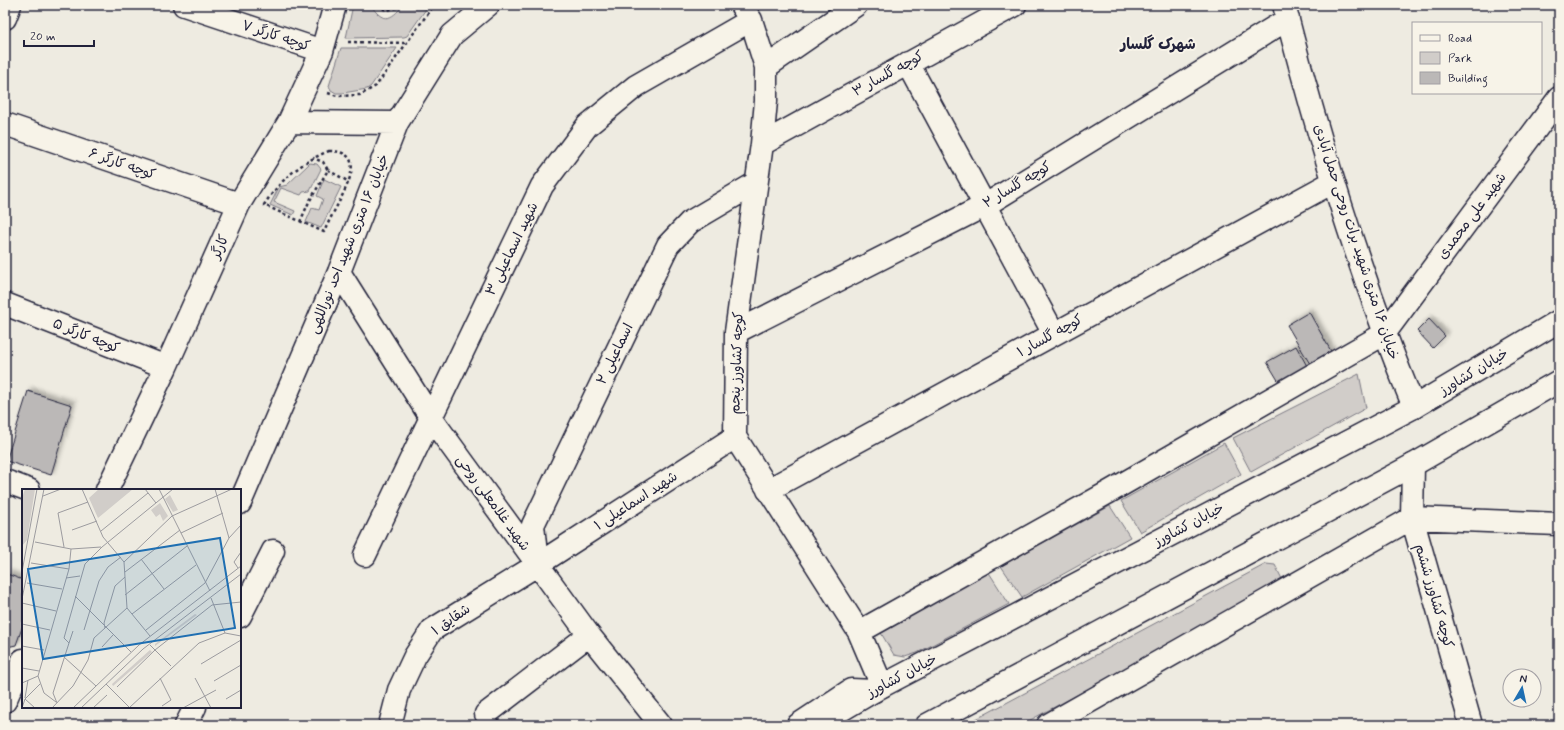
<svg xmlns="http://www.w3.org/2000/svg" width="1564" height="730" font-family="Mynerve,'Playpen Sans Arabic',sans-serif">
  <style>
    .green { fill: #d1cdc9; stroke: #7a7882 }
    .building { fill: #bbb8b7; stroke: #22223b; filter: url(#shadow) }
    .lines { fill: none; stroke-linecap: round; stroke-linejoin: round }
    .minor-casing { stroke: #22223b; stroke-width: 25 }
    .major-casing { stroke: #22223b; stroke-width: 25 }
    .path { stroke: #22223b; stroke-width: 2.5; stroke-dasharray: 3 3; stroke-linecap: butt }
    .minor { stroke: #f7f3e8; stroke-width: 22 }
    .major { stroke: #f7f3e8; stroke-width: 22 }
    .labels { text-anchor: middle; dominant-baseline: central; stroke-width: 4; stroke-linejoin: round; paint-order: stroke }
    .street-label { font-size: 14px; fill: #22223b; stroke: #f7f3e8 }
    .neighbourhood-label { font-size: 15px; font-weight: bold; fill: #22223b; stroke: #f7f3e8 }
    .inset-road { fill: none; stroke: #9c9b9f; stroke-width: 1 }
    .view { fill: #1f6fb2; fill-opacity: 0.15; stroke: #1f6fb2; stroke-width: 2 }
    .inset-edge { fill: none; stroke: #22223b; stroke-width: 2 }
  </style>
  <defs>
    <filter id="shadow"><feDropShadow dx="3.5" dy="-3.5" stdDeviation="2" flood-color="#0004"/></filter>
  </defs>
  <rect width="100%" height="100%" fill="#eeebe1"/>
  <filter id="ink" filterUnits="userSpaceOnUse"><feTurbulence type="fractalNoise" baseFrequency=".025" numOctaves="2"/><feDisplacementMap in="SourceGraphic" scale="8" xChannelSelector="R" yChannelSelector="G"/><feConvolveMatrix kernelMatrix="1 2 1 2 8 2 1 2 1" color-interpolation-filters="sRGB"/></filter>
  <g filter="url(#ink)">
    <!-- green -->
    <path class="green" d="M353,5H371C382,23 391,21 403,5L426,9L407,36L404,37L346,38Z
      M341,48H397L371,86L367,89L343,93H336L331,90L329,86Z
      M310,163L317,164L321,169L310,191L303,192L301,195L281,188L274,202L295,211L293,215L270,205L279,187L287,185Z
      M324,179L341,187L321,228L306,222L312,208L319,210L323,199L317,196Z
      M1359,374L1366,408L1251,472L1233,438Z
      M1224,443L1241,474L1140,532L1121,501Z
      M1110,506L1130,537L1022,597L1001,566Z
      M1266,564L1275,565L1282,579L1276,588L1021,725H965Z
      M988,571L1009,604L917,653L905,657L894,655L881,633Z"/>
    <!-- building -->
    <path class="building" d="M1309,312L1332,353L1310,364L1287,325Z
      M1429,319L1445,336L1433,348L1417,331Z
      M1296,346L1307,366L1279,382L1267,362Z
      M28,391L72,405L51,475L6,461Z
      M7,574L23,580V625L16,645L7,647H5V579Z"/>
    <g class="lines">
      <!-- minor casing -->
      <g class="minor-casing">
        <path id="minor" d="M184,5L322,51
          M741,5L751,20L766,67V101L762,144L736,332L735,437L859,632L882,686
          M1284,5C1319,142 1360,277 1414,407
          M908,63L1054,334
          M766,67L856,5
          M289,122L397,123
          M5,124L239,204
          M762,144L1015,5
          M339,272L431,418L589,635L661,725
          M5,304L166,367
          M736,332L984,206L1288,19
          M1413,465L1412,518L1471,725
          M5,481L29,490
          M107,490L166,367L239,204L289,122L322,51L335,5
          M768,490L1333,182
          M240,503L339,272L397,123L452,35L488,5
          M365,555L542,186L587,126L636,86L751,20
          M537,564L533,525L668,245L690,222L756,183
          M240,616L273,551
          M859,632L1109,492L1384,334L1559,98
          M5,701L23,660
          M486,714L589,635
          M186,725L195,707
          M390,725L399,690L415,656L432,630L537,565L735,437
          M798,725L851,690L874,691
          M1048,725L1412,518L1559,524"/>
      </g>
      <!-- major casing -->
      <g class="major-casing">
        <path id="major" d="M5,18L10,5
          M816,725L882,686L1414,407L1559,321
          M927,725L1413,465L1559,381"/>
      </g>
      <!-- path -->
      <path class="path" d="M379,5L380,8L388,10L396,8L397,5
        M433,5L448,8
        M348,42L407,43
        M328,93L337,96L360,95L376,86L433,6L429,5
        M329,151C367,151 348,184 338,204C333,213 328,223 324,232L264,205C280,180 301,162 329,151Z
        M328,170L349,182
        M300,222L309,202L328,170L323,162L313,158"/>
      <!-- minor -->
      <use href="#minor" class="minor"/>
      <!-- major -->
      <use href="#major" class="major"/>
    </g>
  </g>
  <g class="labels">
    <!-- street labels -->
    <g class="street-label">
      <text transform="translate(276 36) rotate(18)">کوچه کارگر ۷</text>
      <text transform="translate(888 74) rotate(-29)">کوچه گلسار ۳</text>
      <text transform="translate(122 164) rotate(19)">کوچه کارگر ۶</text>
      <text transform="translate(1017 185) rotate(-31)">کوچه گلسار ۲</text>
      <text transform="translate(1472 216) rotate(-53)">شهید علی محمدی</text>
      <text transform="translate(1356 242) rotate(72)">خیابان ۱۶ متری شهید برات روحی حمل آبادی</text>
      <text transform="translate(349 244) rotate(-68)">خیابان ۱۶ متری شهید احد نوراللهی</text>
      <text transform="translate(220 247) rotate(-66)">کارگر</text>
      <text transform="translate(512 249) rotate(-64)">شهید اسماعیلی ۳</text>
      <text transform="translate(86 336) rotate(22)">کوچه کارگر ۵</text>
      <text transform="translate(1050 336) rotate(-29)">کوچه گلسار ۱</text>
      <text transform="translate(615 354) rotate(-64)">اسماعیلی ۲</text>
      <text transform="translate(737 363) rotate(-88)">کوچه کشاورز پنجم</text>
      <text transform="translate(1474 372) rotate(-31)">خیابان کشاورز</text>
      <text transform="translate(636 501) rotate(-33)">شهید اسماعیلی ۱</text>
      <text transform="translate(493 503) rotate(54)">شهید غلامعلی روحی</text>
      <text transform="translate(1189 525) rotate(-28)">خیابان کشاورز</text>
      <text transform="translate(1434 596) rotate(74)">کوچه کشاورز ششم</text>
      <text transform="translate(451 620) rotate(-35)">شقایق ۱</text>
      <text transform="translate(902 676) rotate(-28)">خیابان کشاورز</text>
    </g>
    <!-- neighbourhood labels -->
    <g class="neighbourhood-label">
      <text x="1158" y="45">شهرک گلسار</text>
    </g>
  </g>
  <!-- overview -->
  <g transform="translate(22 489)">
    <rect width="219" height="219" fill="#eeebe1"/>
    <path d="M3,0H13L5,51L0,57V9ZM77,0H111L76,29L67,9ZM148,6L156,21L151,23L143,10ZM138,14L146,27L141,32L138,25L134,28L129,21ZM173,125L175,126L133,157V155ZM128,161L130,163L91,197L90,195Z" fill="#d1cdc9"/>
    <path class="inset-road" d="M60,0L81,48L102,73L105,119L128,147M123,0L134,14M137,0L188,102M193,0L207,49M21,7L39,0M50,41L75,32M79,42L126,4M159,44L201,24M13,53L49,60L79,58M42,58L36,24L66,13M119,70L142,100M102,73L150,27L210,0M9,74L47,80M216,79L212,73L219,63M0,83L15,0M103,83L158,41M44,89L58,87M5,94L40,100M103,106L165,57M53,107L109,163M189,109L203,144M0,110L22,0M0,114L34,122M110,125L174,76M0,135L28,141M83,139L82,134L93,97L103,88M62,141L77,92L86,78L99,68M124,141L183,94L207,49L219,36M47,154L51,142M128,156L149,177M0,157L22,161M80,158L91,146M42,168L74,197M179,175L219,151M0,179L17,182M138,189L149,211L140,217M173,189L189,219M192,192L219,176M0,194L16,187M84,195L107,218M95,198L133,161L190,116L219,113M3,209L6,191M3,210L13,219M204,210L219,201M34,213L22,204L16,187L47,80L49,60M35,214L31,204L47,154L42,149L63,75L80,58L151,0M0,219L3,210L18,195M30,219L51,197L66,171L72,149L105,119M51,219L117,156L219,77M59,219L121,160L219,85M71,219L85,206M107,219L177,154L203,144L219,147M161,219L194,201"/>
    <path class="view" d="M198,49L213,139L21,170L6,80Z"/>
    <rect width="219" height="219" class="inset-edge"/>
  </g>
  <!-- margin -->
  <rect width="1564" height="730" fill="none" stroke="#f7f3e8" stroke-width="20"/>
  <rect x="10" y="10" width="1544" height="710" fill="none" stroke="#22223b" stroke-width="1.5" filter="url(#ink)"/>
  <!-- legend -->
  <rect x="1412" y="22" width="130" height="72" fill="#f7f3e8" stroke="#a29fa3"/>
  <rect x="1420" y="35" width="20" height="6" fill="#f7f3e8" stroke="#a29fa3"/>
  <text x="1448" y="42" font-size="12" fill="#22223b">Road</text>
  <rect x="1420" y="52" width="20" height="12" fill="#d1cdc9" stroke="#a29fa3"/>
  <text x="1448" y="62" font-size="12" fill="#22223b">Park</text>
  <rect x="1420" y="72" width="20" height="12" fill="#bbb8b7" stroke="#a29fa3"/>
  <text x="1448" y="82" font-size="12" fill="#22223b">Building</text>
  <!-- north arrow -->
  <g transform="translate(1522 688) rotate(9)"><circle r="19" fill="#f7f3e8" stroke="#a29fa3"/>
  <path d="M0-3L7 15L0 10L-7 15Z" fill="#1f6fb2"/>
  <text y="-6" font-size="11" font-weight="bold" text-anchor="middle" fill="#22223b">N</text>
  </g>
  <!-- scale -->
  <path d="M24 40v6h70v-6" fill="none" stroke="#22223b" stroke-width="2"/>
  <text x="30" y="40" font-size="12" fill="#22223b" stroke="#f7f3e8" stroke-width="3" paint-order="stroke">20 m</text>
</svg>
